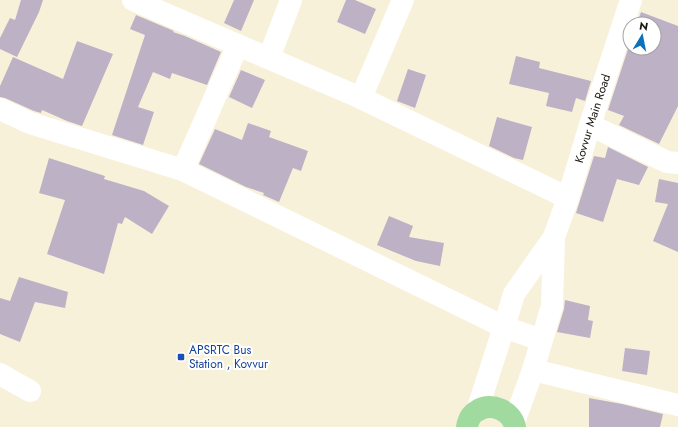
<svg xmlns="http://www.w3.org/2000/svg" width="678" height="427" font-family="Jost,sans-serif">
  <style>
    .building { fill: #bdb1c6 }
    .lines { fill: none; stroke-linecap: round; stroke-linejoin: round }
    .minor { stroke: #fff; stroke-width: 22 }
    .major { stroke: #a1da9e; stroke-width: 22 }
    .transit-dot { fill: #1a4fb4; stroke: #fff; stroke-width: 1.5 }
    .labels { text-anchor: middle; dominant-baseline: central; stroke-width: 4; stroke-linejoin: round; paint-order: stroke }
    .street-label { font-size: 12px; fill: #18160e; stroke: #fff }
    .transit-label { font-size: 12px; fill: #164399; stroke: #fff; text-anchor: start }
  </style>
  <rect width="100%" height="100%" fill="#f8f1da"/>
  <!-- building -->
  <path class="building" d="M21,0H43L39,12L17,57L0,49V38L10,18L15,20Z
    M234,0H254L241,31L224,23Z
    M346,0H355L376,9L365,34L337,22Z
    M641,12L678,26V106L659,144L619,125L624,116L608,110L630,43V48H654V24H637Z
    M136,15L174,31L173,32L185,36L221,52L207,85L172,73L170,79L153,72L138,107L154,112L143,145L112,135L145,35L130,29Z
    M77,41L113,54L82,126L67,121L42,110L41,113L34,111L5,98L0,97V86L13,57L63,79Z
    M516,56L540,62L539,68L591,81L585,101L576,98L572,112L546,106L549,93L509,84Z
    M408,69L426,75L415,108L397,101Z
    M241,70L265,80L252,108L229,97Z
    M497,117L532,127L523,160L514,158L489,146Z
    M248,123L271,131L269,137L308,151L301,171L293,168L279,202L263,195L264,193L246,187L199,164L215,129L242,140Z
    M608,147L648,167L639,185L617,179L603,222L576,213L594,156L605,158Z
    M49,158L105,176L104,179L144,191L169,206L152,234L125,217L122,224L118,223L104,274L47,254L65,200L39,193Z
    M659,179L678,183V182V252L653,241L668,204L655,202Z
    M389,216L413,226L409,237L444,243L440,266L416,261L377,245Z
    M19,277L68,292L65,308L35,302L20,342L0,334V298L10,301Z
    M565,300L590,306L588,320L593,321L590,338L557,332L564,309Z
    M625,348L650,351L647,375L622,371Z
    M589,398L622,404L663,414L660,427H589Z"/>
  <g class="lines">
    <!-- minor -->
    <g class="minor">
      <path d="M133,0L361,98L568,198"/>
      <path d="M269,58L291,0"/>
      <path d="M361,98L403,0"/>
      <path d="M0,109L30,123L183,170L504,327L541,340"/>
      <path d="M590,125L667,162L678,163"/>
      <path d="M183,170L238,45"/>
      <path d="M533,370L678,405"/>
      <path d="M0,374L30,391"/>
      <path id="s1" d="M477,411L504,327L514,294L554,237L568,198L590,125L631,0"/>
      <path d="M514,422L533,370L552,306L554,237"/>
    </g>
    <!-- major -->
    <path class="major" d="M467,427C468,421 471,414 477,411C491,401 512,411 515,427"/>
  </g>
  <!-- markers -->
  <rect class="transit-dot" x="177" y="353" width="8" height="8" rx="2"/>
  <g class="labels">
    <!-- street labels -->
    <g class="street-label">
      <text stroke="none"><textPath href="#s1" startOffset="317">Kovvur Main Road</textPath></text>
    </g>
    <!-- transit labels -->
    <g class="transit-label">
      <text x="189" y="350">APSRTC Bus<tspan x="189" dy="14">Station , Kovvur</tspan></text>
    </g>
  </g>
  <!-- north arrow -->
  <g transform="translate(642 36) rotate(10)"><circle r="19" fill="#ffffff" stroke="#a3a29f"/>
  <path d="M0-3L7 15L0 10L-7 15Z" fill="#0a72bd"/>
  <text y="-6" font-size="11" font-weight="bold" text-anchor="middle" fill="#18160e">N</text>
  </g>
</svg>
